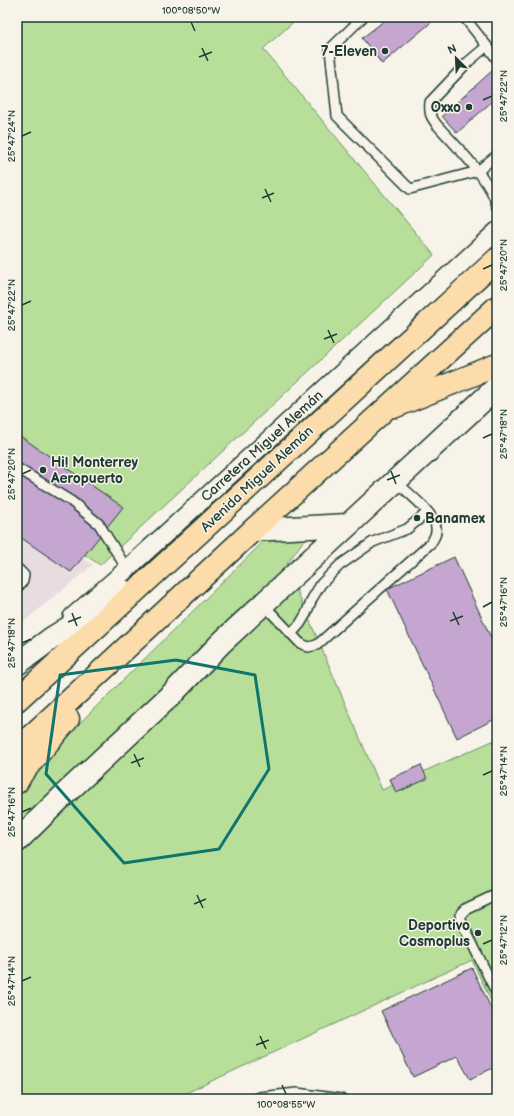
<svg xmlns="http://www.w3.org/2000/svg" width="514" height="1116" font-family="'Balsamiq Sans',sans-serif">
  <style>
    .built { fill: #e8dce1 }
    .green { fill: #b8df9a; stroke: #6c8e67 }
    .building { fill: #c5a6d1; stroke: #1f3d34 }
    .lines { fill: none; stroke-linecap: round; stroke-linejoin: round }
    .service-casing { stroke: #1f3d34; stroke-width: 12 }
    .minor-casing { stroke: #1f3d34; stroke-width: 20 }
    .tertiary-casing { stroke: #1f3d34; stroke-width: 25 }
    .trunk-casing { stroke: #1f3d34; stroke-width: 25 }
    .service { stroke: #f7f3e8; stroke-width: 9 }
    .minor { stroke: #f7f3e8; stroke-width: 17 }
    .tertiary { stroke: #f7f3e8; stroke-width: 22 }
    .trunk { stroke: #fddcac; stroke-width: 22 }
    .marked { fill: none; stroke: #0f766e; stroke-width: 3; stroke-linejoin: round }
    .ticks { fill: none; stroke: #1f3d34; stroke-width: 1.5 }
    .poi-dot { fill: #1f3d34; stroke: #f7f3e8; stroke-width: 1.5 }
    .labels { text-anchor: middle; dominant-baseline: central; stroke-width: 3; stroke-linejoin: round; paint-order: stroke }
    .poi-label { font-size: 14px; font-weight: bold; fill: #1f3d34; stroke: #f7f3e8; text-anchor: end }
    .street-label { font-size: 14px; fill: #1f3d34; stroke: #f7f3e8 }
    .neatline { fill: none; stroke: #1f3d34; stroke-width: 1.5 }
    .ticks-label { font-size: 10px; text-anchor: middle; fill: #1f3d34 }
  </style>
  <rect width="100%" height="100%" fill="#f7f3e8"/>
  <filter id="ink" filterUnits="userSpaceOnUse"><feTurbulence type="fractalNoise" baseFrequency=".025" numOctaves="2"/><feDisplacementMap in="SourceGraphic" scale="8" xChannelSelector="R" yChannelSelector="G"/><feConvolveMatrix kernelMatrix="1 2 1 2 8 2 1 2 1" color-interpolation-filters="sRGB"/></filter>
  <g filter="url(#ink)">
    <!-- built -->
    <path class="built" d="M17,515L93,565L17,627Z"/>
    <!-- green -->
    <path class="green" d="M17,17H299L263,49L434,255L100,565L17,510Z
      M268,537H306L286,565L382,790L497,739V1014L472,960L173,1099H17V795L28,774Z"/>
    <!-- building -->
    <path class="building" d="M389,17H433L435,19L382,64L362,38Z
      M493,70L497,74V97L457,133L442,116Z
      M17,434L123,507L71,572L17,535Z
      M454,557L497,651V718L457,738L387,589Z
      M421,765L427,779L396,793L390,779Z
      M472,968L497,1021V1066L470,1079L457,1056L413,1077L381,1011Z"/>
    <g class="lines">
      <!-- service casing -->
      <g class="service-casing">
        <path id="service" d="M363,17L330,49L337,116L410,189L478,171L497,155
          M464,17L487,46
          M497,59L487,46L468,62L430,102C429,113 430,116 437,125C455,145 491,180 497,206
          M17,468L71,501L99,524L127,569
          M17,568L24,575L23,581L17,588
          M263,604L300,643L308,647L317,645L431,543C434,538 437,534 436,528C436,514 406,491 395,481
          M291,634L300,624L306,614L312,599L321,584L340,565L373,542L407,529L428,512
          M497,894L467,908L460,915L463,925L497,994
          M254,1099L259,1097L297,1093L341,1099"/>
      </g>
      <!-- minor casing -->
      <g class="minor-casing">
        <path id="minor" d="M72,617L127,569L497,231"/>
      </g>
      <!-- tertiary casing -->
      <g class="tertiary-casing">
        <path id="tertiary" d="M253,530L348,525
          M17,664L52,638L126,592
          M17,841L65,794L173,693L221,643L497,387"/>
      </g>
      <!-- trunk casing -->
      <g class="trunk-casing">
        <path id="trunk" d="M396,406L497,365
          M17,700L497,259
          M17,749L54,715L253,530L497,307
          M17,782L22,773L68,719"/>
      </g>
      <!-- service -->
      <use href="#service" class="service"/>
      <!-- minor -->
      <use href="#minor" class="minor"/>
      <!-- tertiary -->
      <use href="#tertiary" class="tertiary"/>
      <!-- trunk -->
      <use href="#trunk" class="trunk"/>
    </g>
  </g>
  <!-- marked area -->
  <path class="marked" d="M176,660L255,675L269,769L219,849L124,863L46,774L60,675Z"/>
  <!-- ticks -->
  <path class="ticks" d="M191,22L195,31M202,48L208,61M199,57L212,52M483,100L492,96M22,136L31,132M265,189L271,202M262,198L274,193M483,269L492,265M22,305L31,301M328,330L334,343M324,339L337,334M483,438L492,434M391,471L396,484M22,474L31,470M387,480L400,475M483,607L492,602M453,612L459,625M72,613L77,626M450,621L463,616M68,622L81,617M22,643L31,639M134,754L140,767M131,763L144,758M483,775L492,771M22,812L31,808M197,895L203,908M194,904L206,899M483,944L492,940M22,981L31,977M260,1036L266,1049M256,1045L269,1040M282,1085L286,1094"/>
  <!-- markers -->
  <g class="poi-dot">
    <circle cx="385" cy="51" r="4"/>
    <circle cx="469" cy="107" r="4"/>
    <circle cx="43" cy="470" r="4"/>
    <circle cx="417" cy="518" r="4"/>
    <circle cx="478" cy="933" r="4"/>
  </g>
  <g class="labels">
    <!-- poi labels -->
    <g class="poi-label">
      <text x="377" y="51">7-Eleven</text>
      <text x="461" y="107">Oxxo</text>
      <text x="51" y="462" text-anchor="start">Hi! Monterrey<tspan x="51" dy="16">Aeropuerto</tspan></text>
      <text x="425" y="518" text-anchor="start">Banamex</text>
      <text x="470" y="925">Deportivo<tspan x="470" dy="16">Cosmoplus</tspan></text>
    </g>
    <!-- street labels -->
    <g class="street-label">
      <text transform="translate(262 446) rotate(-42)">Carretera Miguel Alemán</text>
      <text transform="translate(257 479) rotate(-43)">Avenida Miguel Alemán</text>
    </g>
  </g>
  <!-- margin -->
  <rect width="514" height="1116" fill="none" stroke="#f7f3e8" stroke-width="44"/>
  <!-- north arrow -->
  <g transform="translate(456 58) rotate(336)" stroke="#f7f3e8" stroke-width="3" paint-order="stroke">
  <path d="M0-3L7 15L0 10L-7 15Z" fill="#1f3d34"/>
  <text y="-6" font-size="11" font-weight="bold" text-anchor="middle" fill="#1f3d34">N</text>
  </g>
  <rect x="22" y="22" width="470" height="1072" class="neatline"/>
  <g class="ticks-label">
    <text x="191" y="14">100°08'50"W</text>
    <text transform="translate(503 96) rotate(-90)" y="4">25°47'22"N</text>
    <text transform="translate(11 136) rotate(-90)" y="4">25°47'24"N</text>
    <text transform="translate(503 265) rotate(-90)" y="4">25°47'20"N</text>
    <text transform="translate(11 305) rotate(-90)" y="4">25°47'22"N</text>
    <text transform="translate(503 434) rotate(-90)" y="4">25°47'18"N</text>
    <text transform="translate(11 474) rotate(-90)" y="4">25°47'20"N</text>
    <text transform="translate(503 602) rotate(-90)" y="4">25°47'16"N</text>
    <text transform="translate(11 643) rotate(-90)" y="4">25°47'18"N</text>
    <text transform="translate(503 771) rotate(-90)" y="4">25°47'14"N</text>
    <text transform="translate(11 812) rotate(-90)" y="4">25°47'16"N</text>
    <text transform="translate(503 940) rotate(-90)" y="4">25°47'12"N</text>
    <text transform="translate(11 981) rotate(-90)" y="4">25°47'14"N</text>
    <text x="286" y="1108">100°08'55"W</text>
  </g>
</svg>
